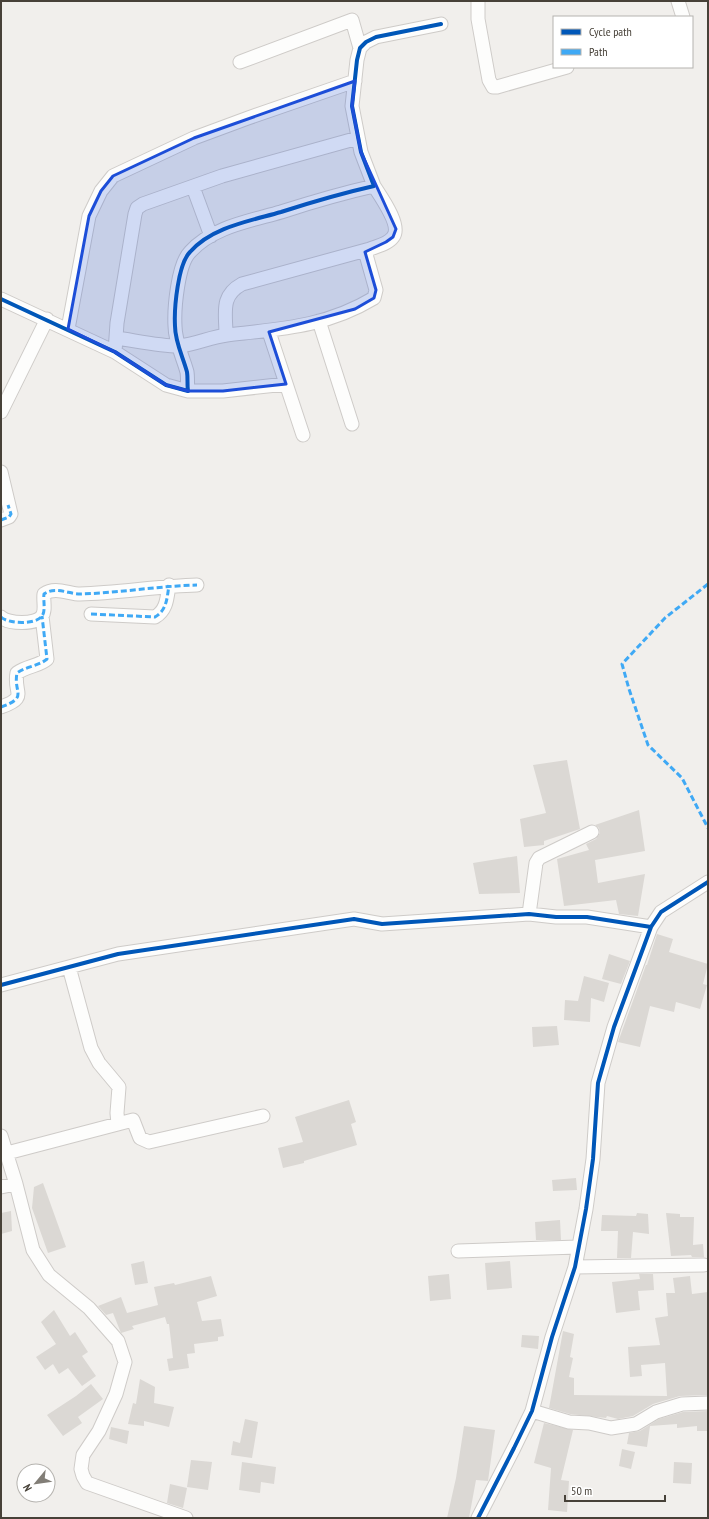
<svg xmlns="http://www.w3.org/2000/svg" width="709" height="1519" font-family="'PT Sans Narrow',sans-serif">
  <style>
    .building { fill: #dbd8d4 }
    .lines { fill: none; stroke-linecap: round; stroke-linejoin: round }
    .minor-casing { stroke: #cecbc8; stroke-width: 15 }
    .minor { stroke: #fdfdfc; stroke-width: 13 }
    .quiet { stroke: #3fa9f5; stroke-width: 3; stroke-dasharray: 6 3; stroke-linecap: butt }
    .cycleway-casing { stroke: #fff; stroke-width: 6 }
    .cycleway { stroke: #0057b8; stroke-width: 4 }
    .marked { fill: #1d4ed8; fill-opacity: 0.2; stroke: #1d4ed8; stroke-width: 3; stroke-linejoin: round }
  </style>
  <rect width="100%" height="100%" fill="#f1efec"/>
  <!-- building -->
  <path class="building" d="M567,760L580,829L544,841V845L524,847L520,819L546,813L533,765Z
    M639,810L645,851L595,860L598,883L645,874L638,916L619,914L616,900L564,906L557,859L589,850L586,844L596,839L600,833L599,828L595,825Z
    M517,856L520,893L479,894L473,863Z
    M657,934L673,939L669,952L708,964L703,984L707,985L700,1009L676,1002L674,1012L650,1006L640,1047L618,1042L646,965H647Z
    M609,954L630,961L621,984L602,979Z
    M584,976L609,983L604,1002L591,998L590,1022L564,1020L565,1000L578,1001Z
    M557,1026L559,1045L533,1047L532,1027Z
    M349,1100L356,1122L351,1124L357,1145L304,1161V1163L283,1168L278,1148L303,1142L295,1117Z
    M576,1178L577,1190L553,1191L552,1180Z
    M43,1183L66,1247L48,1253L32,1208L34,1187Z
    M11,1211L12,1231L1,1234V1213Z
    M637,1213L648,1214L649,1234L633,1232L631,1258H617L618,1231H601L602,1215L636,1216Z
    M666,1213L680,1214V1217H694L693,1245L703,1244L704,1257H692L691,1255L671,1256Z
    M560,1220L561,1240H536L535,1222Z
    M144,1261L148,1283L135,1285L131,1264Z
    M510,1261L512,1288L487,1290L485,1263Z
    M449,1274L451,1299L430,1301L428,1276Z
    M639,1274H653L654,1290L638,1291L640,1310L616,1313L612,1282L640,1279Z
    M211,1276L217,1296L197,1302L202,1321L221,1319L224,1336L218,1337V1341L194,1344L195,1353L187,1354L189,1368L169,1371L167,1359L173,1358L169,1324H167L165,1317L132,1326L134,1329L121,1333L113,1313L106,1315L98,1306L121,1297L127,1313L158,1305L154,1287L174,1283L175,1285Z
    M690,1276L692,1294L708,1292V1395L680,1396L653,1404L633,1416L618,1419L607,1416L606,1418L570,1414L549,1408L563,1331L574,1334L570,1357L573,1358L569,1377L574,1378V1395L667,1396L665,1363L641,1365L642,1376L630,1377L628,1347L660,1345L655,1318L668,1316L666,1293H675L673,1278Z
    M54,1310L70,1336L75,1332L88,1352L82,1356L96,1376L82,1386L68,1368L59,1374L53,1364L45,1370L36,1357L56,1344L41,1322Z
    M522,1335L539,1336L538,1349L521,1347Z
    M140,1379L155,1387L154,1403L174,1407L169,1427L144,1421V1426L128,1424L133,1403L136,1404Z
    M91,1384L103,1399L78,1417L82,1423L63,1436L47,1415L76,1396Z
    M708,1411V1431H697V1426L677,1428V1424L650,1426L647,1447L627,1444L629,1433L640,1431L659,1419L683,1412Z
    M245,1419L258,1422L252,1458L231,1455L233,1441L240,1443Z
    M544,1423L573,1430L561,1480L569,1481L567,1512L548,1510L551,1468L534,1463Z
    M464,1426L495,1430L488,1481L476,1480L469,1518H447L456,1478Z
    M111,1427L129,1431L127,1444L109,1439Z
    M622,1449L635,1452L631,1469L619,1466Z
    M191,1460L212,1462L208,1490L187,1487Z
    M242,1462L276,1467L274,1484L261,1482L260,1493L239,1490Z
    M674,1462L692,1463L691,1484L673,1483Z
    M170,1484L187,1488L183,1508L167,1503Z"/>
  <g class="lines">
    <!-- minor casing -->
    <g class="minor-casing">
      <path id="minor" d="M478,1V19L489,80L493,87H497L567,67
        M678,1L683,17
        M240,62L352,20L360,48
        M193,187L211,236
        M1,299L115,352L166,385L188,391C187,385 188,378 187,372C183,357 175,342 175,326C174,308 178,264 190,252C212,227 250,221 281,212C312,202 343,193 374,186L361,152L352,106L357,60L360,48L366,42L376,37L441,24
        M319,321L352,424
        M68,329L89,216L101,191L113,176L194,138L248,118L355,81
        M269,332L303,435
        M226,335C226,313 220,296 242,284L370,249C377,246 388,244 393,237C402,226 381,197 374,186
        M116,338C132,340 165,347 180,346C196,344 211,337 227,335C280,329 326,327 374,298L376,290L365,251
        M115,352L117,323L135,214L137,208L143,204L222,176L358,138
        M188,391H223L286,384
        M1,412L47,319
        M1,472L11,514L9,517L1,520
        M91,614L155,617C167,610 167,598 169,585
        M1,617C8,624 36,625 42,616C46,611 43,600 44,594C55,586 69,594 80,594C119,593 158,586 197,585
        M1,707C29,697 13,693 17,673C27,666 39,666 47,659L42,616
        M529,914L536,863L539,858L592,832
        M69,967L91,1048L99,1063L119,1087L117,1113L118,1124
        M1,985L118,954L354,919L382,924L529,914L556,917H587L651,927
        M1,1136L16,1184L33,1250L49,1275L89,1308L118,1341L125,1362L116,1394L99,1431L83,1455L81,1469L83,1476L87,1483L186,1518
        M7,1153L133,1120L140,1138L149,1142L263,1116
        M1,1187L16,1184
        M458,1251L578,1247
        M575,1267L704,1265
        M532,1411L569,1422L589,1423L611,1428L636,1424L656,1412L682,1404L708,1403
        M478,1518L514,1448L532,1411L552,1337L575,1267L586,1209L593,1159L598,1083L614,1027L651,927L661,912L708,882"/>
    </g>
    <!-- minor -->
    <use href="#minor" class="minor"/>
    <!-- quiet -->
    <path class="quiet" d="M1,520L9,517L11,514L8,505
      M708,584L665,618L622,664L629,689L648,745L682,778L708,828
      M91,614L155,617C167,610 167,598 169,585
      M1,617C8,624 36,625 42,616C46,611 43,600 44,594C55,586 69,594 80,594C119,593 158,586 197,585
      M1,707C29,697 13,693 17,673C27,666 39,666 47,659L42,616"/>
    <!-- cycleway casing -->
    <g class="cycleway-casing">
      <path id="cycleway" d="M1,299L115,352L166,385L188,391C187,385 188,378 187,372C183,357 175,342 175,326C174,308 178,264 190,252C212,227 250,221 281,212C312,202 343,193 374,186L361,152L352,106L357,60L360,48L366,42L376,37L441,24
        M1,985L118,954L354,919L382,924L529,914L556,917H587L651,927
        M478,1518L514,1448L532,1411L552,1337L575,1267L586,1209L593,1159L598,1083L614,1027L651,927L661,912L708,882"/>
    </g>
    <!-- cycleway -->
    <use href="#cycleway" class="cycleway"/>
  </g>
  <!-- marked area -->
  <path class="marked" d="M355,81L352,106L361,152L396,229L393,237L386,242L365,252L376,290L374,298L355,309L269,332L286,384L223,391H188L166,385L115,352L68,329L89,216L101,191L113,176L194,138Z"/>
  <!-- border -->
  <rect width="709" height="1519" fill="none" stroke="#474138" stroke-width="4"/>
  <!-- legend -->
  <rect x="553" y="16" width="140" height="52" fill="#ffffff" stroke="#b5b3af"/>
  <rect x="561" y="29" width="20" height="6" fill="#0057b8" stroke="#b5b3af"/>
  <text x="589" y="36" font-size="12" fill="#474138">Cycle path</text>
  <rect x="561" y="49" width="20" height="6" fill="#3fa9f5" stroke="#b5b3af"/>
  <text x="589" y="56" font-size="12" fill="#474138">Path</text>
  <!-- north arrow -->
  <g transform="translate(36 1483) rotate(241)"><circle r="19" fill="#ffffff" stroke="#b5b3af"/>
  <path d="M0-3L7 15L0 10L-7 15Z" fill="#827e77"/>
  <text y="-6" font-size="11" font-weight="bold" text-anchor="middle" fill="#474138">N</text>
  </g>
  <!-- scale -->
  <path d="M565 1495v6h100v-6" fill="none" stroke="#474138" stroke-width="2"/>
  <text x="571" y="1495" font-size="12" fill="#474138" stroke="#ffffff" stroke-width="3" paint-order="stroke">50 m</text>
</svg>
